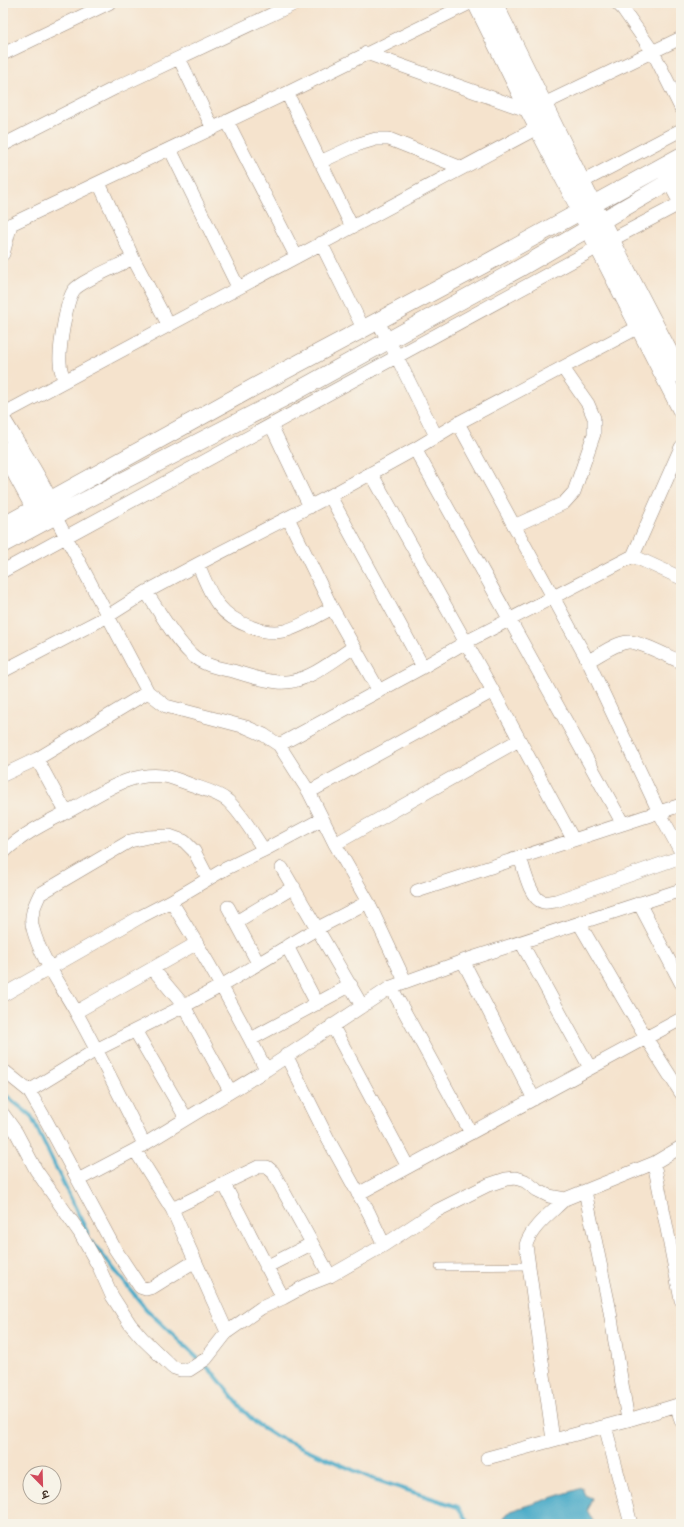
<svg xmlns="http://www.w3.org/2000/svg" width="684" height="1527" font-family="Kalam,'Playpen Sans Deva',sans-serif">
  <style>
    .water { fill: #49aac8; stroke: #426a73 }
    .lines { fill: none; stroke-linecap: round; stroke-linejoin: round }
    .stream { stroke: #49aac8; stroke-width: 4 }
    .service-casing { stroke: #988676; stroke-width: 8 }
    .minor-casing { stroke: #988676; stroke-width: 14 }
    .tertiary-casing { stroke: #988676; stroke-width: 18 }
    .service { stroke: #fff; stroke-width: 7 }
    .minor { stroke: #fff; stroke-width: 13 }
    .tertiary { stroke: #fff; stroke-width: 17 }
  </style>
  <rect width="100%" height="100%" fill="#f7f3e8"/>
  <filter id="ink" filterUnits="userSpaceOnUse"><feTurbulence type="fractalNoise" baseFrequency=".025" numOctaves="2"/><feDisplacementMap in="SourceGraphic" scale="8" xChannelSelector="R" yChannelSelector="G"/><feConvolveMatrix kernelMatrix="1 2 1 2 8 2 1 2 1" color-interpolation-filters="sRGB"/></filter>
  <filter id="wash" filterUnits="userSpaceOnUse"><feTurbulence type="fractalNoise" baseFrequency=".012" numOctaves="4" result="noise"/><feDisplacementMap in="SourceGraphic" scale="16" xChannelSelector="R" yChannelSelector="G"/><feGaussianBlur stdDeviation="0.9" result="paint"/><feColorMatrix in="noise" values="0 0 0 0 0 0 0 0 0 0 0 0 0 0 0 0 0 1.4 0 .05"/><feComposite in="paint" operator="in"/></filter>
  <g filter="url(#wash)">
    <rect width="100%" height="100%" fill="#f5e3cd"/>
    <!-- water -->
    <path class="water" d="M582,1488L585,1495L592,1498L587,1510L593,1521V1524H503V1518L510,1511Z"/>
    <g class="lines">
      <!-- stream -->
      <path class="stream" d="M3,1093L31,1116L88,1234
        M92,1242L146,1309L215,1375L243,1410L257,1424L276,1436L371,1478L458,1507L469,1524"/>
    </g>
  </g>
  <g filter="url(#ink)">
    <g class="lines">
      <!-- service casing -->
      <g class="service-casing">
        <path id="service" d="M439,1267L528,1266"/>
      </g>
      <!-- minor casing -->
      <g class="minor-casing">
        <path id="minor" d="M617,3L623,9L653,52L681,108
          M366,53L529,111L681,38
          M3,54L109,3
          M179,58L213,129
          M287,93L352,227
          M227,121L296,256
          M3,145L115,88L296,3
          M170,149L238,287
          M320,162L359,144L376,139H389L462,168
          M665,175L681,205
          M582,182L681,130
          M99,183L133,258L168,324
          M3,228L287,93L470,3
          M321,243L363,328
          M3,254L11,224
          M377,321L389,341L436,436
          M64,380C62,374 60,368 60,362C59,349 66,300 74,290C81,281 121,265 133,258
          M3,414L537,128
          M458,423L588,661L659,812L681,852
          M271,425L310,507
          M415,449L623,824
          M371,473L493,691L573,839
          M330,496L423,667
          M55,516L148,692L166,706L246,727L264,735L279,745L309,792L335,844L368,902L405,981
          M288,518L332,608L379,691
          M514,526L564,503L574,492L594,434V418L588,404L563,368
          M633,556L681,578
          M198,564C211,595 217,615 251,627C261,631 274,633 284,631C301,627 317,616 332,608
          M3,571L598,247L681,203
          M146,592C160,612 173,637 191,654C202,665 218,668 233,671C247,675 263,681 278,682C305,685 332,661 354,647
          M588,661C600,655 615,643 628,642C640,641 669,657 681,662
          M3,671L108,616L146,592L198,564L330,496L415,449L458,423L639,327
          M279,745L423,667L466,642L633,556L681,447
          M37,759L66,812
          M3,775L37,759L148,692
          M309,792L493,691
          M335,844L519,740
          M3,853C24,832 52,820 78,806C106,790 134,770 169,777C176,779 184,782 192,785C203,789 219,793 228,801C243,815 253,834 264,850
          M520,857C524,869 530,899 543,902C547,903 552,901 556,901L681,857
          M282,868L362,1006
          M417,891L681,805
          M171,901C205,956 237,1012 266,1070
          M639,903L681,983
          M228,907L258,963
          M236,922L294,887
          M579,923L646,1038L681,1093
          M521,942L590,1068
          M287,946L317,1004
          M463,961L534,1099
          M153,969L184,1006L230,1091
          M391,987L471,1133
          M3,995L142,916L171,901L225,869L264,850L322,819
          M76,1012L197,943
          M332,1025L408,1167
          M136,1032L186,1118
          M251,1039L351,985
          M286,1055L328,1139L369,1213L384,1245
          M3,1070L29,1091L47,1122L115,1249L140,1287L146,1289L153,1287L195,1261
          M29,1091L96,1050L184,1006L221,986L318,928L368,902
          M3,1114L16,1132L36,1170L80,1233L99,1267L112,1296L130,1324L143,1339L172,1367L181,1370H189L206,1359L227,1332L261,1308L283,1298L307,1285L330,1276L384,1245L434,1212L488,1185L506,1179L516,1178L525,1181L537,1190L549,1196L565,1199L654,1163L681,1147
          M144,1144C122,1100 100,1055 76,1012C61,985 41,959 33,929C29,917 35,904 40,894L130,841L148,837L170,836L184,841L194,851L208,878
          M135,1150L172,1209L227,1332
          M654,1163L681,1300
          M78,1180L135,1150L266,1070L391,987L463,961L681,890
          M224,1184L283,1298
          M585,1191L609,1306L628,1420
          M358,1194L681,1019
          M172,1209L258,1167H267L273,1172L330,1276
          M266,1267L311,1244
          M677,1406L681,1421
          M605,1426L631,1524
          M553,1440L526,1245C531,1227 552,1212 565,1199
          M487,1458L628,1420L681,1404"/>
      </g>
      <!-- tertiary casing -->
      <g class="tertiary-casing">
        <path id="tertiary" d="M476,3L529,111L581,212L589,229L681,410
          M494,3L593,205L681,375
          M3,421C21,451 41,480 54,512
          M3,450L35,509L39,520
          M3,526L258,385L483,265L681,156
          M3,544L55,516L286,397L520,268L681,175"/>
      </g>
      <!-- service -->
      <use href="#service" class="service"/>
      <!-- minor -->
      <use href="#minor" class="minor"/>
      <!-- tertiary -->
      <use href="#tertiary" class="tertiary"/>
    </g>
  </g>
  <!-- margin -->
  <rect width="684" height="1527" fill="none" stroke="#f7f3e8" stroke-width="16"/>
  <!-- north arrow -->
  <g transform="translate(42 1485) rotate(157)"><circle r="19" fill="#f7f3e8" stroke="#aca397"/>
  <path d="M0-3L7 15L0 10L-7 15Z" fill="#d1495b"/>
  <text y="-6" font-size="11" font-weight="bold" text-anchor="middle" fill="#3b2a1e">उ</text>
  </g>
</svg>
